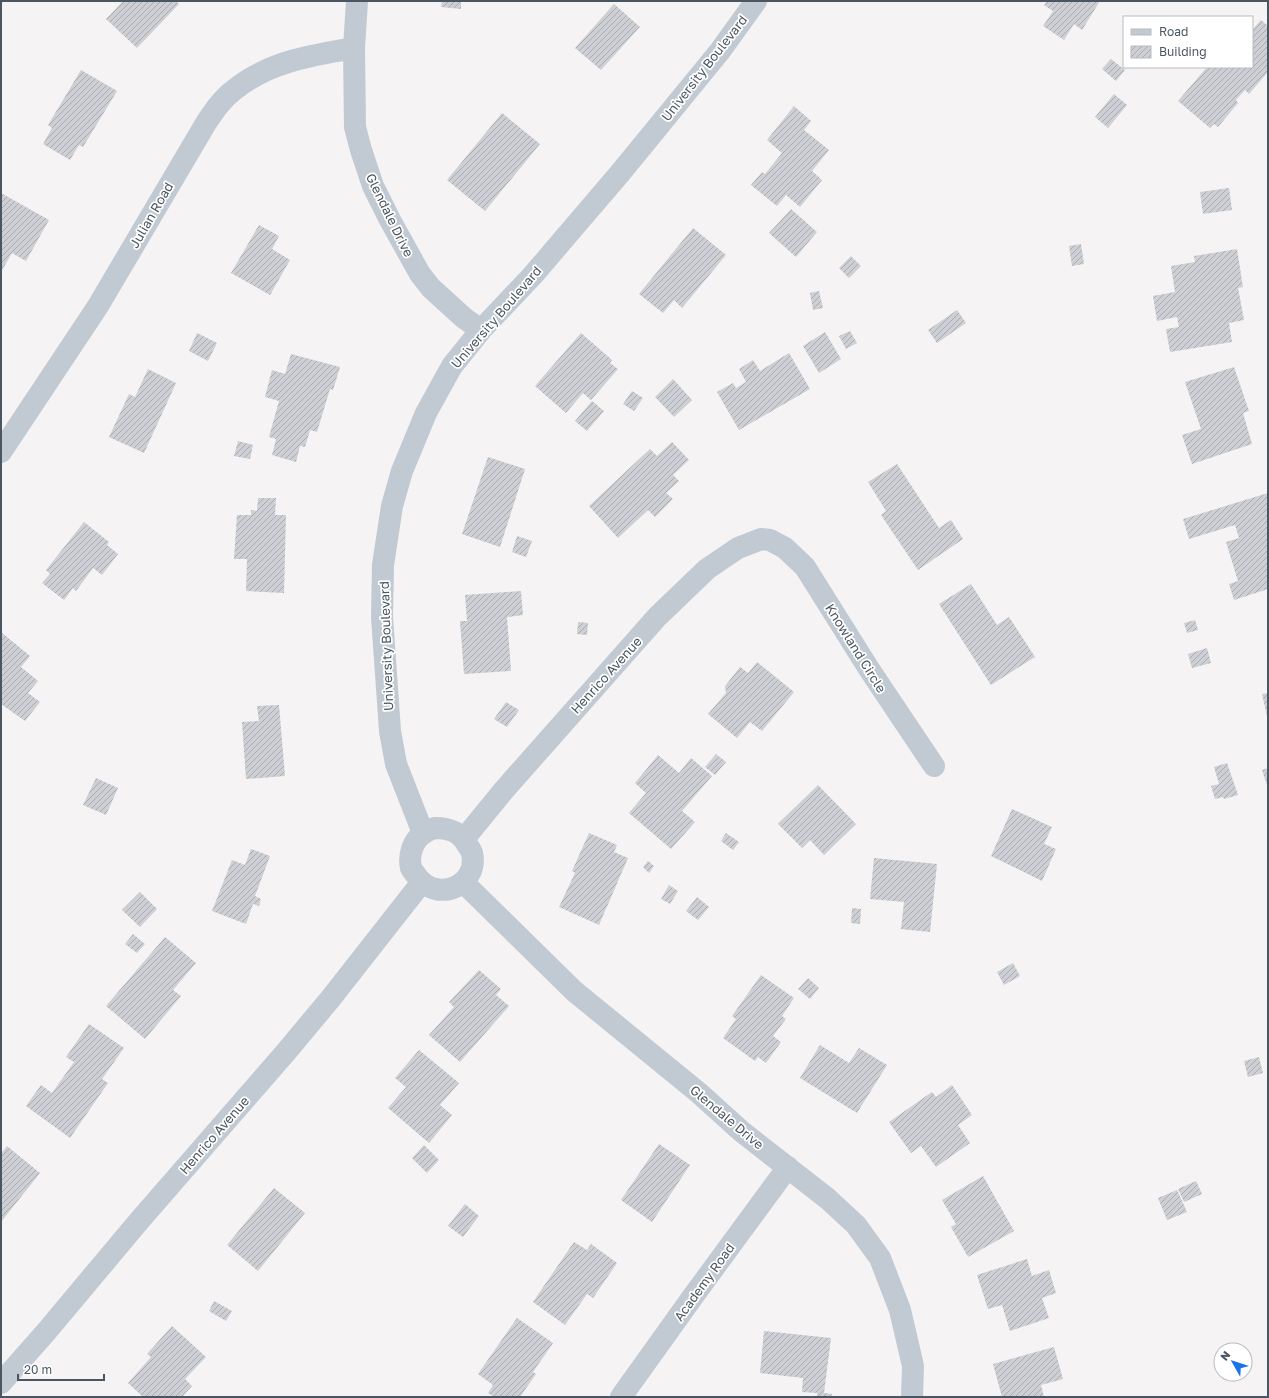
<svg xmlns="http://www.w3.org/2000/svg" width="1269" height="1398" font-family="'Golos Text',sans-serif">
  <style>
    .building { fill: url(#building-hatch) }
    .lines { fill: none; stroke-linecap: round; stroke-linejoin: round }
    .street { stroke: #c1cad2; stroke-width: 22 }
    .labels { text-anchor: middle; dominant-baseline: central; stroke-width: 3.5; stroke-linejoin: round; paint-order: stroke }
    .street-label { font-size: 13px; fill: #4a5661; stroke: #fff }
  </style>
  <defs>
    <pattern id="building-hatch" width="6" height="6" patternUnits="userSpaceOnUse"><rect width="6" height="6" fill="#cdcfd5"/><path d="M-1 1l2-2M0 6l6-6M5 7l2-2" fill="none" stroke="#a8abb0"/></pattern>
  </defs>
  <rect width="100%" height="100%" fill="#f5f3f3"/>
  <!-- building -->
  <path class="building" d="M123,1H176L179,4L137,48L106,19Z
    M442,1H461V9L441,7Z
    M1047,1H1100L1082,30L1074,24L1064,40L1043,26L1053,11L1044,5Z
    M614,4L640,27L601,70L575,48Z
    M1261,20L1268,26V72L1249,94L1245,90L1236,100L1238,103L1218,127L1214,124L1210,128L1178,101L1207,67H1252V30Z
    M1111,59L1125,70L1116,81L1102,69Z
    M81,70L117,91L83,147L79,145L70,160L43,144L52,128L48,125Z
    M1114,94L1127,105L1108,128L1095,117Z
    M794,106L811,121L804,130L829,150L812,171L822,180L800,207L786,195L777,206L751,185L762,172L765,174L782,153L767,140Z
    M502,113L540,144L485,211L447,180Z
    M1229,188L1232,210L1203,214L1200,192Z
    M1,193L49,220L26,261L12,253L1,272Z
    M791,209L817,232L796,257L769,233Z
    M259,225L279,236L272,249L290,260L270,295L231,273Z
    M693,228L726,255L682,308L674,300L663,313L639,294Z
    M1081,244L1084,264L1072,266L1069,246Z
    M1237,249L1243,287L1238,288L1244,320L1229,323L1232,342L1170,352L1166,329L1179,327L1177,317L1157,321L1153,296L1175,292L1171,266L1195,262L1194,256Z
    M851,256L861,266L849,278L839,268Z
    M819,291L823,308L813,310L810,293Z
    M957,310L966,323L937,343L928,330Z
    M850,331L857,343L846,349L839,336Z
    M825,332L841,359L819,373L803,346Z
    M197,333L217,343L208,361L189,351Z
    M581,333L612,360L610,363L618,369L591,400L583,393L566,413L535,386Z
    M789,353L810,389L739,430L717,392L733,383L736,388L746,382L739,369L753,360L760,371Z
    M291,354L340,367L333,390L330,389L317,432L310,430L305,447L300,446L296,462L272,455L276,439L269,437L279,401L265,397L272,370L285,374Z
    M1234,367L1249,411L1243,413L1252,444L1192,464L1182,435L1201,429L1185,382Z
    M148,369L176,383L144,453L109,437L129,394L135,397Z
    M673,379L692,400L674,417L655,397Z
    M632,391L643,398L634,411L623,404Z
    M592,401L604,411L587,431L575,421Z
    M238,441L253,445L250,459L234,456Z
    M672,442L689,460L673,475L679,481L666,493L673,499L655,517L648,510L618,538L589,506L650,449L657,456Z
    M488,457L525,469L500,547L462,534Z
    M897,464L939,528L951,520L963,539L918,570L881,515L886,511L868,482Z
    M1268,493V589L1234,600L1229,584L1238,581L1226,542L1239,538L1235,525L1189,539L1183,519Z
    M258,498H276L275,515H286L284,593L246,591L247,559H234L237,515H251V510L257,511Z
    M84,522L109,542L107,545L118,554L102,575L93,568L76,591L73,588L64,600L42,583L50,574L46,570Z
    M517,536L532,541L526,557L512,552Z
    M971,584L997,625L1009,617L1035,657L991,685L939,604Z
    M521,591L523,615L507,617L511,671L464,674L460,621H467L465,595Z
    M1195,620L1198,630L1187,633L1184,623Z
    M578,622L588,623L587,635L577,634Z
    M1,632L30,656L21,667L38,681L28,693L40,702L25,721L1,704Z
    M1207,648L1211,663L1192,668L1188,654Z
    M757,662L794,692L762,731L750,722L737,738L708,714L726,693L725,686L740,667L748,673Z
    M1268,693V716H1267L1262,694Z
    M506,702L519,710L507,727L494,719Z
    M279,705L285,776L246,779L242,722L259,721L257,706Z
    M716,754L726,762L715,775L705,767Z
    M658,755L679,773L691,758L712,776L682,811L695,822L671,849L629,813L646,793L635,783Z
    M1227,763L1238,795L1224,799L1223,797L1215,799L1211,786L1219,784L1214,767Z
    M1268,768V788L1262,770Z
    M96,778L118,788L106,815L83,805Z
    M818,785L856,824L824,855L810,840L802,848L778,824Z
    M1012,809L1052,827L1044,844L1056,849L1042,881L991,856Z
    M589,833L617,845L614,852L628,858L599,925L559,907L575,873L572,871Z
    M726,833L739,842L733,850L721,841Z
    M251,849L270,856L255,896L261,899L259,906L253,904L246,924L212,911L232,860L245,865Z
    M874,858L937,864L930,932L901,929L904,902L870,899Z
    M648,861L654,866L649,873L643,867Z
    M669,885L678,891L670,904L661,899Z
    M140,892L157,909L140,927L122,910Z
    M697,897L709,907L698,920L686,911Z
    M852,908L861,909L860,924L851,923Z
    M133,934L145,944L137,953L125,944Z
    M165,937L196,963L173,990L181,996L145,1039L106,1006Z
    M1013,963L1020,976L1004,985L997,972Z
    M479,970L501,989L496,995L509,1006L460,1062L429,1035L454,1007L449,1002Z
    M761,975L794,998L782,1016L786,1019L773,1036L781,1042L766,1063L758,1057L755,1061L723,1038L736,1019L732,1016Z
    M808,978L819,988L810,999L798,989Z
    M89,1024L124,1048L102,1079L108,1083L70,1138L26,1106L41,1085L52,1093L74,1062L66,1057Z
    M820,1045L849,1063L859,1048L887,1065L857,1113L800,1078Z
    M419,1050L459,1083L440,1105L452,1115L429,1143L388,1108L406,1087L395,1078Z
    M1259,1057L1263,1073L1248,1077L1244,1061Z
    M952,1085L972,1115L958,1125L970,1143L936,1167L921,1146L911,1153L889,1122L932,1092L936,1097Z
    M659,1144L690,1165L652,1222L621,1200Z
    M424,1145L439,1160L427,1173L412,1158Z
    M7,1146L40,1173L1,1222V1154Z
    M983,1176L1014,1231L968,1257L951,1227L956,1224L942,1200Z
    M1196,1181L1202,1194L1184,1202L1178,1189Z
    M274,1188L305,1213L258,1271L227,1245Z
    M1177,1190L1187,1212L1167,1220L1158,1198Z
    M465,1204L479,1216L463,1237L448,1226Z
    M574,1242L587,1250L591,1244L617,1263L593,1298L587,1294L565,1325L533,1302Z
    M1027,1259L1032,1276L1049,1270L1056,1293L1042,1298L1049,1318L1010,1331L1002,1305L988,1309L977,1275Z
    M214,1301L232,1311L226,1321L209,1311Z
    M517,1318L553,1343L533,1372L536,1374L520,1397H494L488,1393L493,1385L478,1374Z
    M172,1326L206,1357L185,1379L192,1386L182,1397H143L128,1383L151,1357L147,1354Z
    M764,1331L831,1338L824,1393L832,1394L831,1397H817V1393L802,1392L803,1378L760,1373Z
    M1054,1347L1063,1379L1041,1385L1044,1397H1002L993,1364Z"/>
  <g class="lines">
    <!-- street -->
    <path class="street" d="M357,1L354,48L355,127L361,150L373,186L390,220L420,274L431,288L464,318L481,330
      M1,452L98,306L206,123C214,111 222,99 234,90C268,62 312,55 354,48
      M435,828C448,828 459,831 466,843C468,846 471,850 472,853C479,885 439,903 418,878C416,874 412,871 411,868C408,855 413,840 424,833C427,831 431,829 435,828Z
      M423,833L396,764L390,731L382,617L383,565L392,506L402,471L426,413L452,366L481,330L533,275L621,172L720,51L756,1
      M464,839L504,790L657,617L707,569L738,548L761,539L770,540L785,548L805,567L869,669L934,766
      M463,882L574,991L699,1093L741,1131L828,1199L856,1225L880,1258L900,1310L913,1366L912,1397
      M1,1383L46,1332L139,1221L286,1052L331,998L422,882
      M621,1397L694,1295L788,1167"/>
  </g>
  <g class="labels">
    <!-- street labels -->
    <g class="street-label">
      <text transform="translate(704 68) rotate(-52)">University Boulevard</text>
      <text transform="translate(151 215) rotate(-60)">Julian Road</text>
      <text transform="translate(390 215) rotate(64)">Glendale Drive</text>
      <text transform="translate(496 317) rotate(-49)">University Boulevard</text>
      <text transform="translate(386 646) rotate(-92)">University Boulevard</text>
      <text transform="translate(856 648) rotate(58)">Knowland Circle</text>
      <text transform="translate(606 675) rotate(-48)">Henrico Avenue</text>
      <text transform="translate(727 1117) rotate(40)">Glendale Drive</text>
      <text transform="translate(214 1135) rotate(-49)">Henrico Avenue</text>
      <text transform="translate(704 1282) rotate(-54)">Academy Road</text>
    </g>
  </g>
  <!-- border -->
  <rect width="1269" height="1398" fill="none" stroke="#4a5661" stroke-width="4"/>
  <!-- legend -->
  <rect x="1123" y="16" width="130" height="52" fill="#ffffff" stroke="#b7bbc0"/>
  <rect x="1131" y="29" width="20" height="6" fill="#c1cad2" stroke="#b7bbc0"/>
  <text x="1159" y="36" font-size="12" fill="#4a5661">Road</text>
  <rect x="1131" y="46" width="20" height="12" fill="url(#building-hatch)" stroke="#b7bbc0"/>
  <text x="1159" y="56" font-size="12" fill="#4a5661">Building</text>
  <!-- north arrow -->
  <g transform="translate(1233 1362) rotate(309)"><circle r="19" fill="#ffffff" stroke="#b7bbc0"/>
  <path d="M0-3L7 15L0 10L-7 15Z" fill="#1a73e8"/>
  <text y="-6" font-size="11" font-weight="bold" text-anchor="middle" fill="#4a5661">N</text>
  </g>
  <!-- scale -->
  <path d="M18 1374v6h86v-6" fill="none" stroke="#4a5661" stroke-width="2"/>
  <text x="24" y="1374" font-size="12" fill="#4a5661" stroke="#ffffff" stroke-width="3" paint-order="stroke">20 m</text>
</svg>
